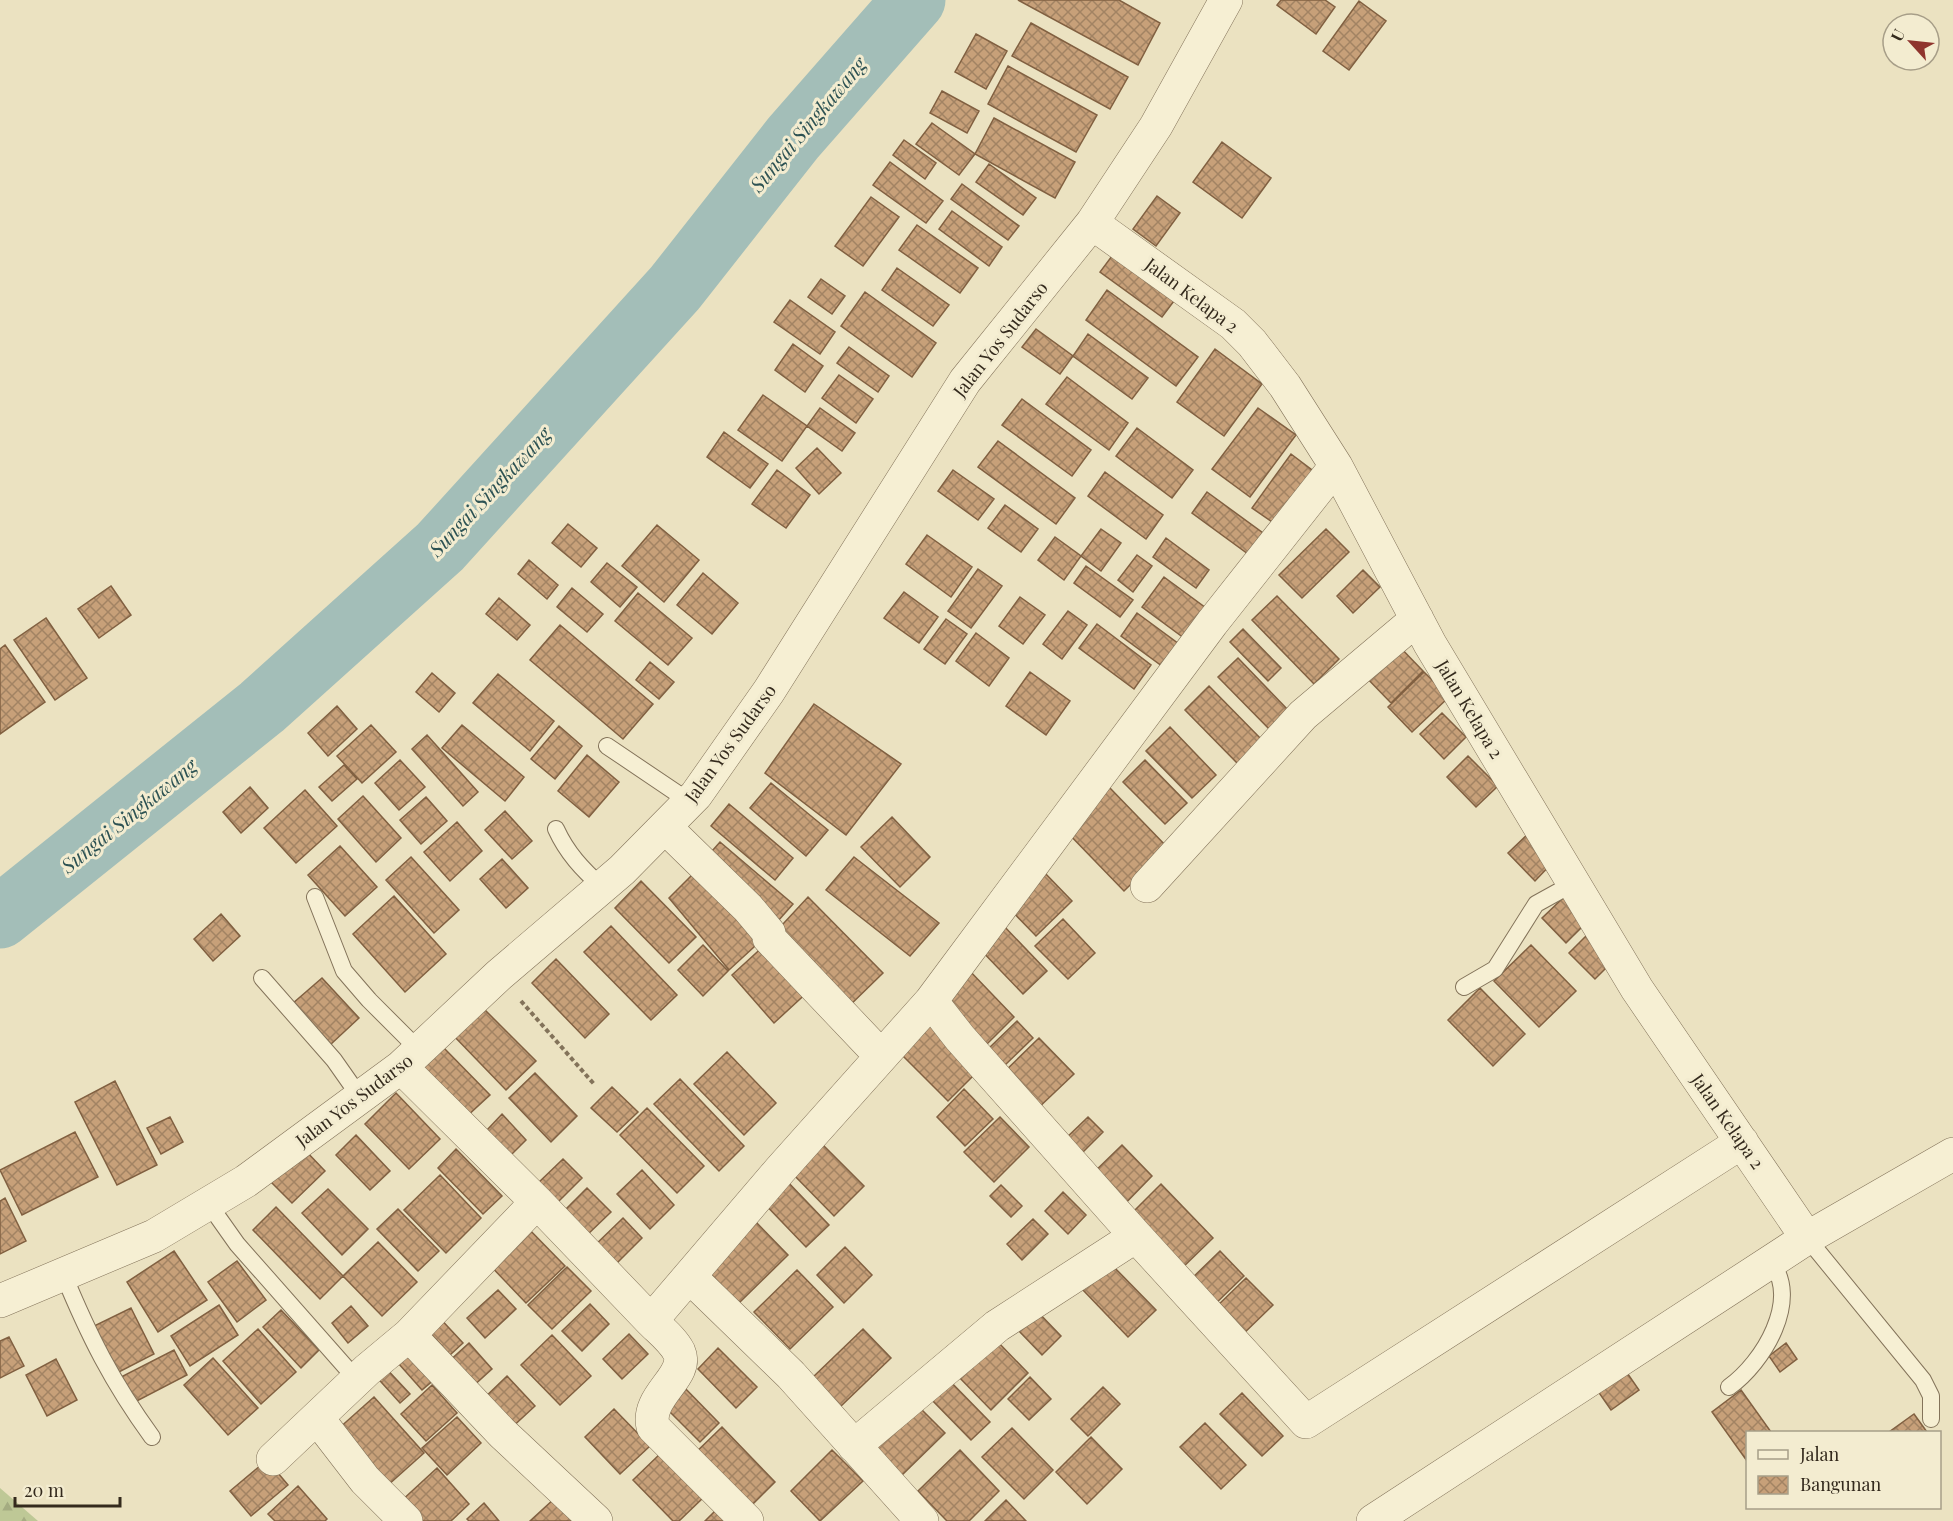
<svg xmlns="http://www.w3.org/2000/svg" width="1953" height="1521" font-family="'Playfair Display',serif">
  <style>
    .forest { fill: url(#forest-firs) }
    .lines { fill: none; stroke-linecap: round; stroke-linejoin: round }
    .river { stroke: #a3beb8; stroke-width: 63 }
    .building { fill: url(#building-cross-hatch); stroke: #816041; stroke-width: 1.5 }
    .lane-casing { stroke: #83735a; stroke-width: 18 }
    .street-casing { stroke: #83735a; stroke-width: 34 }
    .path { stroke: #83735a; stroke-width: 4; stroke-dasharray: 4.5 3; stroke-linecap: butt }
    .lane { stroke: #f6efd3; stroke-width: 16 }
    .street { stroke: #f6efd3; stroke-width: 33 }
    .labels { text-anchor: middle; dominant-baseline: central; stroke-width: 6; stroke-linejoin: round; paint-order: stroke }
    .street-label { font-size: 18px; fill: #342a1d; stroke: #f3ecd0 }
    .water-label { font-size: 20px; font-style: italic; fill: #2d5253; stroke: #f3ecd0 }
  </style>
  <defs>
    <pattern id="forest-firs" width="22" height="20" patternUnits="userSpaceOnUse" patternTransform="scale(1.5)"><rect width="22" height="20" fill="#bec896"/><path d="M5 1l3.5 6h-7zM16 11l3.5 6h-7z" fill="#a4ac81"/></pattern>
    <pattern id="building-cross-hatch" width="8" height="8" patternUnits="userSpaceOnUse" patternTransform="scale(1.5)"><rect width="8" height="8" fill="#c7a079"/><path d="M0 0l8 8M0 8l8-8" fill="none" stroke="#a28363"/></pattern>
  </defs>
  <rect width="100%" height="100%" fill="#ebe2c1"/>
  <!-- forest -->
  <path class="forest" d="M0,1488L38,1521H0Z"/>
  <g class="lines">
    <!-- river -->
    <path class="river" d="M0,917L262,707L440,547L675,288L793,138L914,0"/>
  </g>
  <!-- building -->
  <path class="building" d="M1018,0H1119L1160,23L1138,65Z
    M1281,0H1325L1335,7L1316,34L1277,5Z
    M1359,1L1386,21L1349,70L1323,51Z
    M1031,23L1128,77L1110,109L1012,56Z
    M976,34L1007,51L986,89L955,72Z
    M1008,66L1097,115L1076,152L988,104Z
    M942,91L979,111L967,133L930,113Z
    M994,118L1075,162L1055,198L975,154Z
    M932,123L975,154L959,175L916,144Z
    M904,140L936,163L925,179L893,155Z
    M1222,142L1271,178L1242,218L1193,182Z
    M890,162L943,201L926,223L873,185Z
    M989,164L1036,198L1023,215L976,182Z
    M962,184L1019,226L1008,240L951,199Z
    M1157,196L1180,213L1156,246L1133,229Z
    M871,197L899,217L863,266L835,246Z
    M952,211L1002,247L989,266L939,229Z
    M917,225L978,268L960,293L899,250Z
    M1115,252L1177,297L1162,317L1100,272Z
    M897,268L949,305L933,326L882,290Z
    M821,279L845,296L832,314L808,297Z
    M1107,290L1198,357L1176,386L1086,320Z
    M865,292L936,343L912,377L841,326Z
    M790,300L835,332L820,354L774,322Z
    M1036,329L1073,356L1060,374L1022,347Z
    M1088,334L1148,378L1132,399L1073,356Z
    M793,344L823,366L805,392L775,370Z
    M849,347L889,376L878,392L837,363Z
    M1215,349L1262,384L1224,436L1177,402Z
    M839,375L873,399L856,423L822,398Z
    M1067,377L1128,423L1109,450L1046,404Z
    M763,395L807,426L782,461L738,430Z
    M1022,399L1091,450L1072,476L1002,425Z
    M820,408L855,433L842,451L807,426Z
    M1258,408L1296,435L1250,497L1212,469Z
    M1137,428L1193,470L1172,498L1116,456Z
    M724,432L768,464L750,488L707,457Z
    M998,441L1075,498L1056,524L978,467Z
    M817,448L841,473L819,494L796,468Z
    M1291,454L1316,473L1278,526L1252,508Z
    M777,470L810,495L786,528L752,504Z
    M953,470L994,499L978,520L938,491Z
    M1105,472L1163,515L1146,539L1088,496Z
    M1207,492L1263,533L1248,554L1192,513Z
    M1005,505L1038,529L1021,552L988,528Z
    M568,524L597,548L581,567L552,543Z
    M657,525L699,560L664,602L622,566Z
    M1101,529L1121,543L1101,571L1081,556Z
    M1326,529L1349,552L1302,598L1279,575Z
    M927,535L972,567L951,597L906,564Z
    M1055,537L1081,556L1064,580L1038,560Z
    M1166,538L1209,570L1196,588L1153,557Z
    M1137,555L1152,566L1133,592L1118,580Z
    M529,560L558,585L547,599L518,574Z
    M607,563L637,587L620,607L591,582Z
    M1086,566L1133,600L1120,617L1074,583Z
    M978,569L1002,586L971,628L948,611Z
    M1363,570L1380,587L1353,613L1337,596Z
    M703,573L738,603L712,634L677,605Z
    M1164,577L1210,611L1188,641L1142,607Z
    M111,586L131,615L99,638L78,609Z
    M572,588L603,614L587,632L557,607Z
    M904,592L938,617L919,643L884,618Z
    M638,593L692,638L668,665L615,621Z
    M1277,596L1339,659L1314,684L1252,620Z
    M1020,597L1045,615L1023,644L999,626Z
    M499,598L530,625L517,640L486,614Z
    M1068,611L1087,625L1062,659L1043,644Z
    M1137,613L1183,647L1166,669L1121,636Z
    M46,618L87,678L55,700L14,640Z
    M946,619L967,634L945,664L924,649Z
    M1097,624L1151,665L1134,689L1079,648Z
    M560,625L653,704L623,739L530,660Z
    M1243,629L1281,668L1268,681L1230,642Z
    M976,633L1009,658L989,686L956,661Z
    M1394,641L1423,671L1391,703L1362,673Z
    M5,645L45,702L0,734V649Z
    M1238,658L1290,712L1271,731L1218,677Z
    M650,662L674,682L659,699L636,680Z
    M1030,672L1070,701L1046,735L1006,706Z
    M1424,672L1449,697L1412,732L1388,707Z
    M432,673L455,693L439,712L416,692Z
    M498,674L554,721L530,751L473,703Z
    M1209,686L1263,741L1239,765L1185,710Z
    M814,704L901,764L846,835L765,773Z
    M337,706L357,729L328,756L308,733Z
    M1442,713L1466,737L1444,759L1420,734Z
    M371,725L396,752L362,783L337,756Z
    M462,725L524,777L505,801L442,748Z
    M559,726L582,746L555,779L531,759Z
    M1170,727L1216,775L1192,798L1146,751Z
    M427,735L478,792L463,806L412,749Z
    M587,755L619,782L589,817L558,791Z
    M1468,756L1498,786L1476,807L1447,777Z
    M400,760L425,787L399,810L375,783Z
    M1145,760L1187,803L1165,824L1123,782Z
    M344,765L357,779L332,801L319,787Z
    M771,783L828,830L806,856L750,808Z
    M250,787L268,808L241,833L223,812Z
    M1109,787L1168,848L1124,891L1065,830Z
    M305,790L337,826L296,863L264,828Z
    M363,796L401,838L376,862L338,819Z
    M426,797L447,821L421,844L400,820Z
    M729,804L793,858L775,880L711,826Z
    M505,811L532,841L512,859L485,830Z
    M892,817L930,857L900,887L861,847Z
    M457,822L482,851L450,881L424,852Z
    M1529,833L1555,860L1535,881L1508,853Z
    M720,842L793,904L778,921L705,859Z
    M340,846L377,887L345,916L308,875Z
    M411,857L459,910L434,933L386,880Z
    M854,857L939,923L910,956L826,890Z
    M502,859L528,888L506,908L480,879Z
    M700,867L767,935L729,970L669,898Z
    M1042,870L1072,901L1036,936L1006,905Z
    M641,881L696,937L669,963L615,908Z
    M394,896L446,954L405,992L353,934Z
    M808,897L883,973L841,1014L770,938Z
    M1564,897L1587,922L1566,943L1542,918Z
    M221,914L240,936L213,961L194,939Z
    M1063,919L1095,953L1068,979L1035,946Z
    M1001,923L1047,971L1023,994L977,946Z
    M611,926L677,995L651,1020L584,952Z
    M1589,933L1614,960L1595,979L1569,953Z
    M768,942L812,988L774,1023L732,975Z
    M703,945L728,971L703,996L678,970Z
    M1531,945L1576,991L1539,1027L1494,981Z
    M556,959L609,1014L585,1038L532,983Z
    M966,967L1014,1017L987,1044L939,994Z
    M322,978L359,1018L330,1045L292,1004Z
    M1480,988L1525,1034L1493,1066L1448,1020Z
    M480,1005L536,1061L506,1090L452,1034Z
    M923,1018L976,1073L948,1101L894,1047Z
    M1017,1021L1033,1038L1004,1066L988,1049Z
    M1039,1038L1074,1074L1034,1112L1000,1076Z
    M442,1046L490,1095L465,1118L417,1069Z
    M727,1052L776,1103L744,1135L694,1084Z
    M535,1073L577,1116L551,1142L509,1098Z
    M680,1079L744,1146L719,1171L654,1104Z
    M115,1081L157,1165L117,1185L75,1102Z
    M612,1087L638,1112L617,1132L591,1108Z
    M964,1089L993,1119L965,1146L937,1117Z
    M396,1093L440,1139L409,1169L365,1124Z
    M647,1108L704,1166L677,1193L620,1135Z
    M502,1114L526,1140L511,1155L487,1130Z
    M170,1117L183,1142L161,1154L147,1128Z
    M1000,1117L1029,1147L994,1182L964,1152Z
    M1088,1117L1103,1132L1077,1158L1062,1142Z
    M75,1132L98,1177L22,1215L0,1170Z
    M356,1135L390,1171L370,1190L336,1155Z
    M820,1142L864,1186L834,1216L790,1171Z
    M1122,1145L1152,1176L1119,1210L1088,1178Z
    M302,1147L325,1171L292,1203L269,1180Z
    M456,1149L502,1196L483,1214L438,1168Z
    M563,1159L582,1178L555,1205L536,1185Z
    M642,1170L674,1205L650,1229L617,1194Z
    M440,1175L481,1218L446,1253L404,1210Z
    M784,1178L829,1225L806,1247L761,1200Z
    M1161,1184L1213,1238L1178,1272L1126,1219Z
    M1001,1185L1022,1206L1011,1217L990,1196Z
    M587,1188L611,1212L585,1237L562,1213Z
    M328,1189L368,1229L342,1255L302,1213Z
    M1063,1192L1086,1215L1068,1234L1045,1211Z
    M5,1198L26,1241L0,1254V1201Z
    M276,1207L343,1276L320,1299L253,1230Z
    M398,1209L439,1251L418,1271L377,1229Z
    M623,1218L642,1238L610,1270L590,1250Z
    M1033,1219L1048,1234L1022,1260L1007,1244Z
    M754,1220L788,1255L739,1303L705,1268Z
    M522,1222L565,1266L526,1303L484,1259Z
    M378,1242L417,1282L382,1316L343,1276Z
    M845,1247L872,1275L844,1303L817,1275Z
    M174,1251L207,1300L158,1332L127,1282Z
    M1220,1251L1244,1276L1209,1310L1185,1285Z
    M237,1261L266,1300L237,1322L208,1282Z
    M1109,1262L1156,1310L1128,1337L1082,1289Z
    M567,1267L591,1291L552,1329L528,1305Z
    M797,1270L833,1307L790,1349L754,1312Z
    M1246,1278L1273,1305L1237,1340L1211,1312Z
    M498,1290L516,1309L485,1338L467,1318Z
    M590,1304L609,1324L582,1351L562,1331Z
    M219,1305L238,1335L190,1366L171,1336Z
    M351,1306L368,1326L348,1343L332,1323Z
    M131,1308L154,1354L115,1374L92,1327Z
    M1035,1309L1061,1336L1042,1355L1016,1328Z
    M281,1310L319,1350L301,1368L263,1327Z
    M436,1314L463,1343L450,1355L423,1325Z
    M258,1329L296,1372L261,1404L223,1361Z
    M863,1329L891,1358L839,1408L811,1379Z
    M629,1334L648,1354L622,1379L603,1359Z
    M552,1335L591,1376L560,1405L521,1365Z
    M9,1337L24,1366L0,1378V1341Z
    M994,1338L1028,1373L991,1410L956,1374Z
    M469,1343L492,1369L470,1389L447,1363Z
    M1786,1343L1797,1359L1780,1372L1769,1356Z
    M403,1344L435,1379L422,1390L391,1355Z
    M718,1348L757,1387L736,1408L698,1369Z
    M174,1350L187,1375L131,1404L119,1378Z
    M213,1358L258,1408L228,1435L184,1385Z
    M56,1359L77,1400L47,1416L26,1375Z
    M382,1364L410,1394L400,1403L373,1373Z
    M1623,1367L1639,1390L1611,1410L1595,1387Z
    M507,1376L535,1406L507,1432L479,1403Z
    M945,1376L990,1422L971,1440L927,1395Z
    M1030,1377L1051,1399L1029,1420L1008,1399Z
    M680,1383L719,1423L700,1442L661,1403Z
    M432,1385L457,1413L426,1441L401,1414Z
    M1103,1387L1120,1404L1088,1436L1071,1419Z
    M1741,1390L1771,1432H1748L1747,1461L1712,1412Z
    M1242,1393L1283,1436L1262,1456L1220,1414Z
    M374,1397L424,1453L387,1486L337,1430Z
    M913,1401L945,1433L898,1479L867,1446Z
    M614,1409L650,1446L620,1474L585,1437Z
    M1914,1414L1927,1432H1889Z
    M457,1417L481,1443L447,1475L422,1448Z
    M1205,1423L1246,1465L1221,1489L1180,1447Z
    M722,1427L775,1482L743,1514L689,1459Z
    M1012,1428L1053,1470L1024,1499L982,1457Z
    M1091,1437L1122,1469L1087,1504L1056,1472Z
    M832,1450L863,1481L820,1521L791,1491Z
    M960,1450L999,1491L969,1521H947L918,1491Z
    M662,1452L705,1496L679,1521H673L633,1480Z
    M267,1460L288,1485L251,1516L230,1491Z
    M437,1468L469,1504L451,1521H415L399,1503Z
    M298,1486L327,1519L325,1521H275L268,1514Z
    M555,1498L576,1521H530Z
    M1006,1500L1026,1521H985Z
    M484,1503L499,1521H469L467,1519Z
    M719,1507L732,1521H705Z"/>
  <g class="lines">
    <!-- lane casing -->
    <g class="lane-casing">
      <path id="lane" d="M607,746L690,802
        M556,829C567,853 582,869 602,887
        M315,897L344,971L369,1000L419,1050
        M262,978L334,1060L360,1097
        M1464,987L1495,969L1536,904L1574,883
        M208,1203L237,1244L357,1380
        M1807,1238L1923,1380L1931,1396V1419
        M63,1273C89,1336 112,1382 152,1437
        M1729,1387C1763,1363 1802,1299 1770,1261"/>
    </g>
    <!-- street casing -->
    <g class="street-casing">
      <path id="street" d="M1092,223L1233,324L1252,343L1285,386L1336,466L1430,644L1637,989L1807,1238L1953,1154
        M665,827L748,908L769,933V938L881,1056
        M1147,886L1303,715L1417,619
        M401,1067L537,1202
        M1136,1236L1306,1422L1742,1142
        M690,1277L791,1375L922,1521
        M0,1301L154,1236L246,1181L401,1067L499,975L622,870L696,795L769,691L965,381L1092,223L1156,126L1226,0
        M651,1321C660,1330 673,1340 679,1352C690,1376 645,1396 653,1427L747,1521
        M409,1335L502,1433L596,1521
        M318,1419L365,1480L406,1521
        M854,1446L997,1326L1136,1236L960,1038L931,1001L1212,623L1336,466
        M273,1459L367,1370L409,1335L537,1202L651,1321L780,1170L931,1001
        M1373,1521L1807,1238"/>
    </g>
    <!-- path -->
    <path class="path" d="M521,1001L594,1084"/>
    <!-- lane -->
    <use href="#lane" class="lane"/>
    <!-- street -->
    <use href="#street" class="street"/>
  </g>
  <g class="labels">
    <!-- street labels -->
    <g class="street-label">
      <text transform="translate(1192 295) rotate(37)">Jalan Kelapa 2</text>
      <text transform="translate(1000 339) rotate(-52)">Jalan Yos Sudarso</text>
      <text transform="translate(1470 709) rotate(59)">Jalan Kelapa 2</text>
      <text transform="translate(730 743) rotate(-54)">Jalan Yos Sudarso</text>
      <text transform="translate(354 1100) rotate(-37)">Jalan Yos Sudarso</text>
      <text transform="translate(1728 1121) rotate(55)">Jalan Kelapa 2</text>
    </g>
    <!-- water labels -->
    <g class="water-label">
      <text transform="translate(807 124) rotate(-50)">Sungai Singkawang</text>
      <text transform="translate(489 491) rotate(-47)">Sungai Singkawang</text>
      <text transform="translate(128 815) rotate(-39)">Sungai Singkawang</text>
    </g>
  </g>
  <!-- legend -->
  <rect x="1746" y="1431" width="195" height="78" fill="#f3ecd0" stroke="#a79e88" stroke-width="1.5"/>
  <rect x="1758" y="1450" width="30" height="9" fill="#f6efd3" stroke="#a79e88" stroke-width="1.5"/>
  <text x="1800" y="1461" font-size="18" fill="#342a1d">Jalan</text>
  <rect x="1758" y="1476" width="30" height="18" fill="url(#building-cross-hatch)" stroke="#a79e88" stroke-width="1.5"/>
  <text x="1800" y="1491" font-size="18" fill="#342a1d">Bangunan</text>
  <!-- north arrow -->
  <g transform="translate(1911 42) rotate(297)"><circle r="28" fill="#f3ecd0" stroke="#a79e88" stroke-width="1.5"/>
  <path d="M0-4.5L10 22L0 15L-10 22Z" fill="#8f342d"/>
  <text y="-9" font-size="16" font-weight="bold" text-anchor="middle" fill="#342a1d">U</text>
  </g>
  <!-- scale -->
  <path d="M15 1497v9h105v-9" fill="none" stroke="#342a1d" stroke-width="3"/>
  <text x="24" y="1497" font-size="18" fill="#342a1d" stroke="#f3ecd0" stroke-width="4.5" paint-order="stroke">20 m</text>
</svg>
